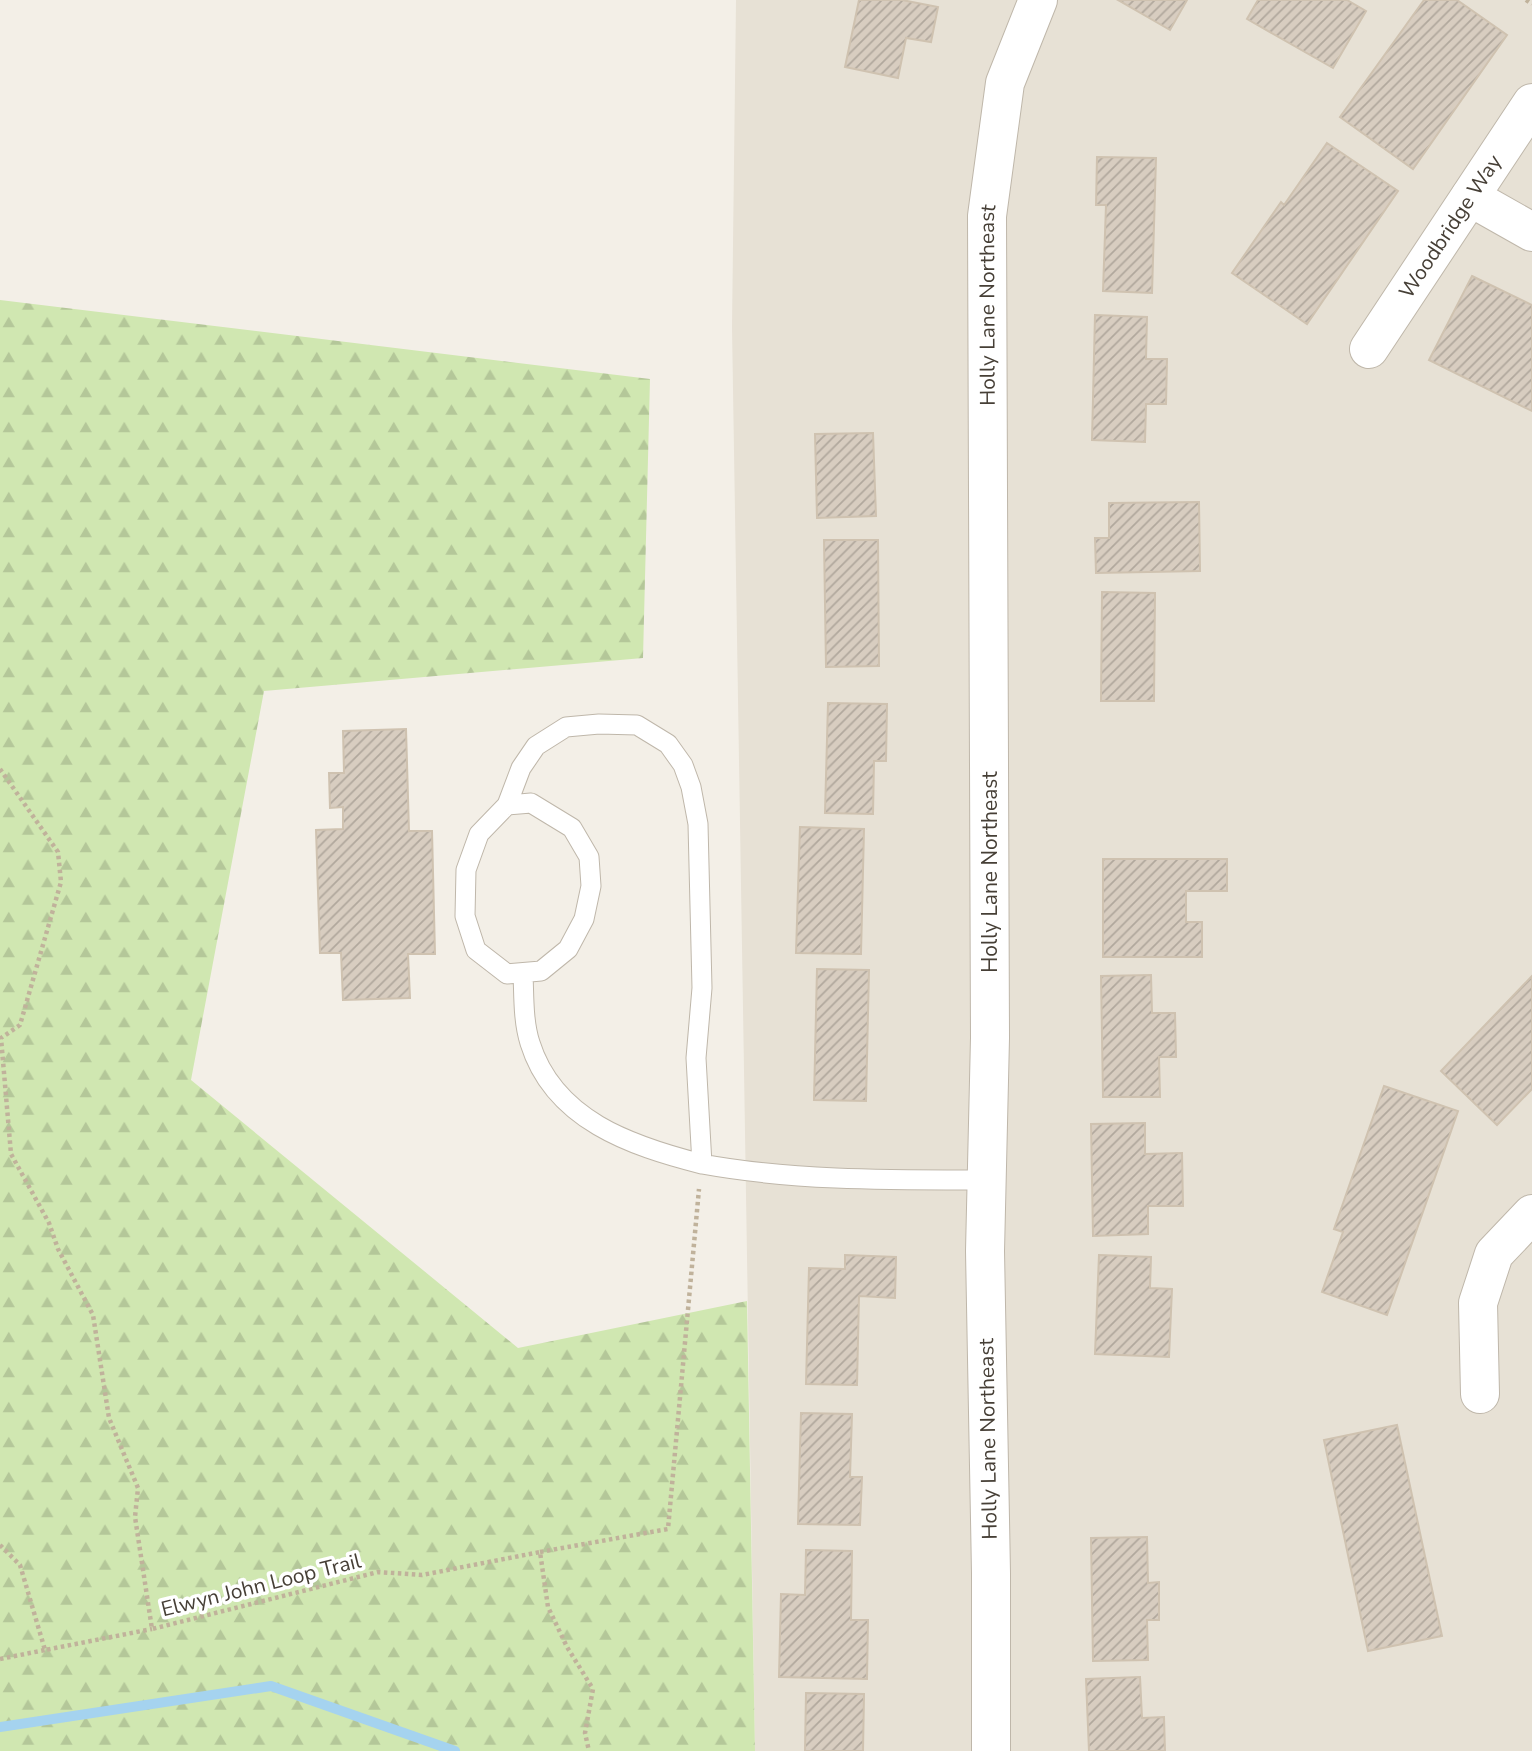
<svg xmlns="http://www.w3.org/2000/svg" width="1532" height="1751" font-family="'Nunito Sans',sans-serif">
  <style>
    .residential { fill: #e7e1d5 }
    .forest { fill: url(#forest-firs) }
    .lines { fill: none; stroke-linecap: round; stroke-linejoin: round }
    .stream { stroke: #a5d3ef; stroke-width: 10 }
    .building { fill: url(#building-hatch); stroke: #cfc2b0; stroke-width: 2 }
    .service-casing { stroke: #bfb7aa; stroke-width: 21 }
    .minor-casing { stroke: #bfb7aa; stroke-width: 40 }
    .path { stroke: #c0b29b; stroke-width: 4.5; stroke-dasharray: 3.5 3.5; stroke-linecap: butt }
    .service { stroke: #fff; stroke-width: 19 }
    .minor { stroke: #fff; stroke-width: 38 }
    .labels { text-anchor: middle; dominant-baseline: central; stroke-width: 7; stroke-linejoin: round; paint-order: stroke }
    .street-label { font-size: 21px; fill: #463f36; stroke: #fff }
  </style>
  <defs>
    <pattern id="forest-firs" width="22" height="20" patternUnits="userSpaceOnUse" patternTransform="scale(1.75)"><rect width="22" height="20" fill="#d0e7b1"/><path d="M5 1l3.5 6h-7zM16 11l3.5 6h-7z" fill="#b4c799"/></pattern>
    <pattern id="building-hatch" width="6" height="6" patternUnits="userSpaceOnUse" patternTransform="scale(1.75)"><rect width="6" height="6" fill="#d8cdc0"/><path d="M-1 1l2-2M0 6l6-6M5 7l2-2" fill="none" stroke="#b1a89d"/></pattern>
  </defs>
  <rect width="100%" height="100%" fill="#f3efe7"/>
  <!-- residential -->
  <path class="residential" d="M736,0H1532V1751H755L732,327Z"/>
  <!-- forest -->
  <path class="forest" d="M0,300L650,379L643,658L264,691L191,1080L518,1348L747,1301L755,1751H0Z"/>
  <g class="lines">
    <!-- stream -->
    <path class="stream" d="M0,1727L271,1686L455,1751"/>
  </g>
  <!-- building -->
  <path class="building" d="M859,0H902L938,7L931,42L906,38L898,78L845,67Z
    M1118,0H1187L1170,30Z
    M1258,0H1347L1366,11L1333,68L1247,19Z
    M1424,0H1457L1507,35L1413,169L1340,117Z
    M1327,143L1398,191L1307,324L1232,273L1281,202L1284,205Z
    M1097,157L1156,158L1152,293L1103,291L1106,205H1096Z
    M1472,276L1532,305V411L1429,360Z
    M1095,315L1147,317L1146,359H1167L1166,404H1146L1145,442L1092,440Z
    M873,433L876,516L817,518L815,434Z
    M1199,502L1200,571L1096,573L1095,538H1109V503Z
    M824,540H878L879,666L826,667Z
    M1102,592L1155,593L1154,701H1101Z
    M828,703L887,704L886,761H874L873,814L825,813Z
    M406,729L409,831H432L435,954H408L410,998L343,1000L341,953H320L316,830L343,829V807L330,808L329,773H344L343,731Z
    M800,827L864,829L861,954L796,953Z
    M1103,859H1227V891H1186V922H1202V957H1103Z
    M817,969L869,970L866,1101L814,1100Z
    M1151,975L1152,1013H1175L1176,1057H1159L1160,1097H1103L1101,976Z
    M1532,976V1089L1497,1125L1441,1071Z
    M1384,1086L1458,1111L1387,1315L1322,1292L1343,1232L1334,1229Z
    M1145,1123V1154L1182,1153L1183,1206H1148V1234L1093,1236L1091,1124Z
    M845,1255L896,1257L895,1298L859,1296L857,1385L806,1384L809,1268L845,1269Z
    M1099,1255L1151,1257L1150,1288L1172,1289L1169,1357L1095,1354Z
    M801,1413L852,1414L850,1477H862L860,1525L798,1524Z
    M1397,1425L1442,1636L1368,1651L1324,1440Z
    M1147,1537L1148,1583L1159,1582V1620H1147L1148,1660L1093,1661L1091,1538Z
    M806,1550L852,1551L851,1620H868L867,1679L779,1677L781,1594L805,1595Z
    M1140,1677L1142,1718L1164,1717L1165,1751H1089L1086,1679Z
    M806,1693L864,1694L863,1751H805Z"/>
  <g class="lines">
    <!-- service casing -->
    <g class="service-casing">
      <path id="service" d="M507,805L531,803L572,828L589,857L591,886L584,919L568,949L541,971L507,974L476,950L465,916L466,870L479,834L507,805L521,768L536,746L566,727L599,724L637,725L668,744L683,765L691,787L698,824L702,988L696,1058L702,1164C795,1181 891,1180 987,1180
        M523,973C524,996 523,1021 530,1043C554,1120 631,1146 702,1164"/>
    </g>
    <!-- minor casing -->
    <g class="minor-casing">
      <g id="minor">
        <path d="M1470,197L1532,232"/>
        <path id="s1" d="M1369,349L1532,103"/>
        <path d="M1480,1394L1478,1303L1494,1254L1532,1214"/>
        <path id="s2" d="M991,1751V1573L985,1251L990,1038L987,216L1005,83L1038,0"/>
      </g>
    </g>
    <!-- path -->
    <path class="path" d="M1526,0L1532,4
      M0,769L58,852L61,882L20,1025L1,1038L11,1154L49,1223L58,1249L93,1315L109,1418L138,1488L135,1517L152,1629L378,1572L422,1575L540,1552L548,1607L567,1647L593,1689L585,1733L589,1751
      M0,1545L20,1565L45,1650L152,1629
      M540,1552L668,1529L699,1189
      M0,1659L45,1650"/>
    <!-- service -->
    <use href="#service" class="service"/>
    <!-- minor -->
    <use href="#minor" class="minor"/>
  </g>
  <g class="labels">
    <!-- street labels -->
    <g class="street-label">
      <text stroke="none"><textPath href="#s1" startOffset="147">Woodbridge Way</textPath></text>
      <text stroke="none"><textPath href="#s2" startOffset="1446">Holly Lane Northeast</textPath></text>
      <text transform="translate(990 872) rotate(-90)">Holly Lane Northeast</text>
      <text transform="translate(988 1439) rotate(-91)">Holly Lane Northeast</text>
      <text transform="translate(261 1585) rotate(-14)">Elwyn John Loop Trail</text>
    </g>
  </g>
</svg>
